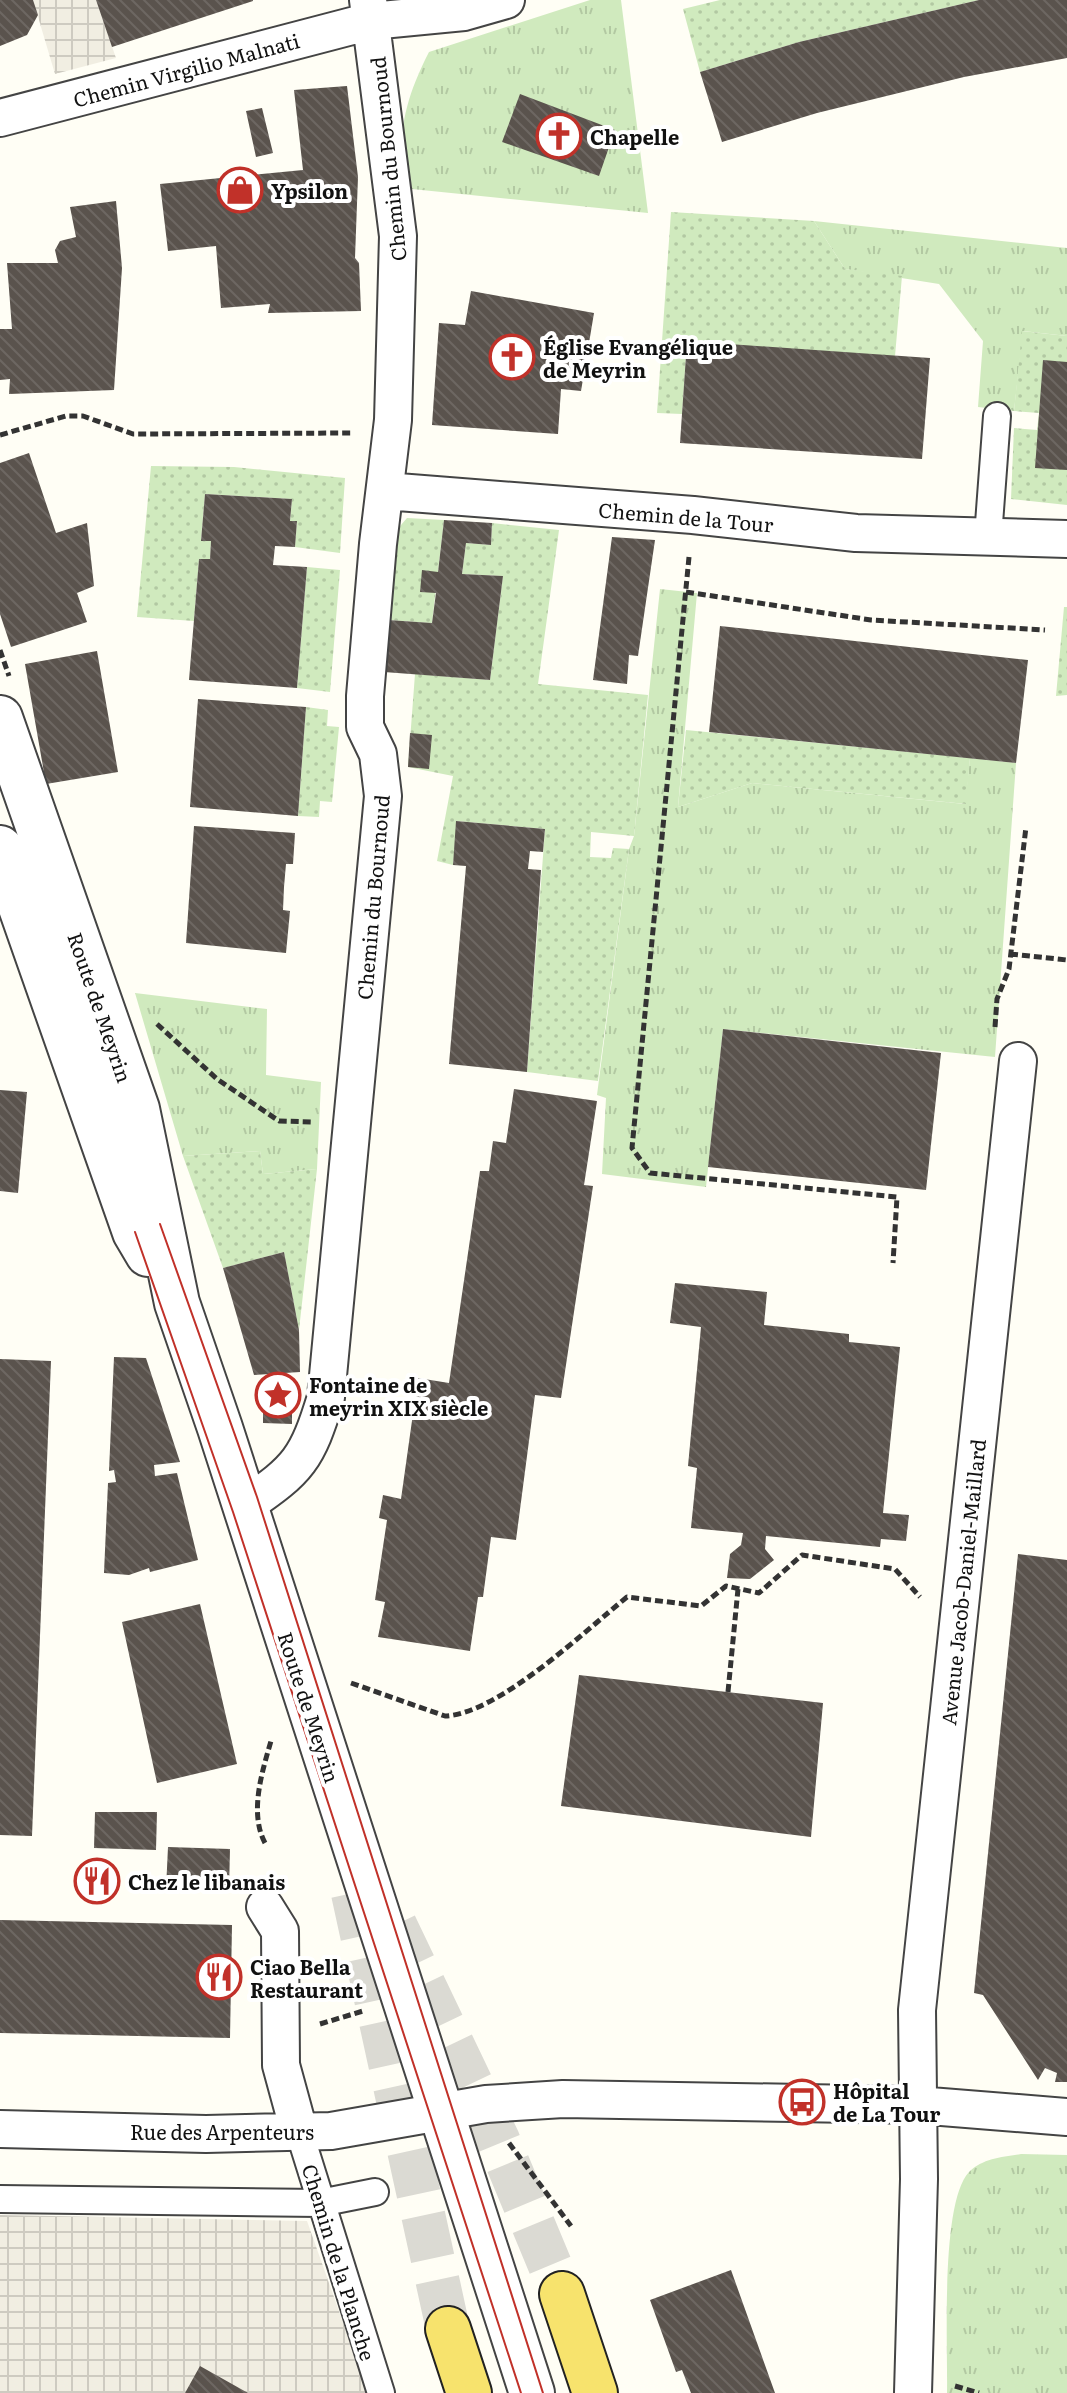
<svg xmlns="http://www.w3.org/2000/svg" width="1067" height="2393" font-family="Literata,serif">
  <style>
    .grass { fill: url(#grass-tufts) }
    .garden { fill: url(#garden-dots) }
    .plaza { fill: url(#plaza-grid) }
    .building { fill: url(#building-back-hatch) }
    .lines { fill: none; stroke-linecap: round; stroke-linejoin: round }
    .primary-tunnel { stroke: #dbdad3; stroke-width: 44; stroke-dasharray: 44 22; stroke-linecap: butt }
    .pedestrian-casing { stroke: #444; stroke-width: 30 }
    .minor-casing { stroke: #444; stroke-width: 40 }
    .tertiary-casing { stroke: #444; stroke-width: 48 }
    .primary-casing { stroke: #222; stroke-width: 48 }
    .path { stroke: #333; stroke-width: 5; stroke-dasharray: 8 4; stroke-linecap: butt }
    .pedestrian { stroke: #fff; stroke-width: 26 }
    .minor { stroke: #fff; stroke-width: 36 }
    .tertiary { stroke: #fff; stroke-width: 44 }
    .primary { stroke: #f7e36d; stroke-width: 44 }
    .tram { stroke: #c13129; stroke-width: 2 }
    .labels { text-anchor: middle; dominant-baseline: central; stroke-width: 8; stroke-linejoin: round; paint-order: stroke }
    .street-label { font-size: 20px; fill: #111; stroke: #fff }
    .poi-label { font-size: 20px; font-weight: bold; fill: #111; stroke: #fff; text-anchor: start }
  </style>
  <defs>
    <pattern id="grass-tufts" width="24" height="20" patternUnits="userSpaceOnUse" patternTransform="scale(2)"><rect width="24" height="20" fill="#d0eabe"/><path d="M3 7l-1-3M5 7V3M7 7l1-3M15 17l-1-3M17 17v-4M19 17l1-3" fill="none" stroke="#b2c8a2"/></pattern>
    <pattern id="garden-dots" width="8" height="8" patternUnits="userSpaceOnUse" patternTransform="scale(2)"><rect width="8" height="8" fill="#d0eabe"/><path d="M2 2h.1M6 6h.1" fill="none" stroke="#b2c8a2" stroke-width="1.8" stroke-linecap="round"/></pattern>
    <pattern id="plaza-grid" width="8" height="8" patternUnits="userSpaceOnUse" patternTransform="scale(2)"><rect width="8" height="8" fill="#f1eee2"/><path d="M0 4h8M4 0v8" fill="none" stroke="#cecbc1"/></pattern>
    <pattern id="building-back-hatch" width="6" height="6" patternUnits="userSpaceOnUse" patternTransform="scale(2)"><rect width="6" height="6" fill="#5a534d"/><path d="M-1 5l2 2M0 0l6 6M5-1l2 2" fill="none" stroke="#6d6762"/></pattern>
  </defs>
  <rect width="100%" height="100%" fill="#fffef5"/>
  <!-- grass -->
  <path class="grass" d="M590,0H621L648,213L402,188C398,133 404,101 429,52Z
    M814,221L1067,248V336L1023,331L1014,411L978,407L983,341L939,284L845,269Z
    M660,589L697,593L678,807L752,783L965,804L970,758L1016,763L995,1057L723,1029L706,1187L602,1174L606,1098L597,1095L629,849L634,836Z
    M135,993L267,1009L266,1075L321,1082L317,1169L263,1174L260,1151L183,1156Z
    M1021,2154L1067,2155V2393H947C948,2347 940,2203 969,2172C983,2158 1003,2157 1021,2154Z"/>
  <!-- garden -->
  <path class="garden" d="M720,0H979L799,42L700,72L683,9Z
    M671,212L814,221L845,269L902,276L895,356L687,342L682,414L657,413Z
    M1022,331L1067,336V505L1011,499L1014,428L1037,430L1039,413L1014,411Z
    M151,466L234,467L345,478L340,553L295,547L297,522L290,521L292,499L205,494L201,540L211,541L210,559H199L194,621L137,617Z
    M407,518L444,520L432,623L388,620L395,532Z
    M492,523L559,530L538,684L648,695L634,836L591,832L590,857L611,858L613,848L629,849L598,1081L527,1072L545,829L457,821L453,865L437,861L453,776L408,767L415,674L490,680L503,576L462,574L466,543L491,545Z
    M307,567L340,570L330,692L297,688Z
    M1064,607H1067V695L1056,696Z
    M306,707L328,710L327,726L339,727L332,802L320,801L319,817L298,816Z
    M686,730L970,758L966,804L752,783L678,807Z
    M260,1151L263,1174L317,1169L299,1330L284,1252L223,1268L183,1156Z"/>
  <!-- plaza -->
  <path class="plaza" d="M33,0H96L116,58L55,74Z
    M0,2215L307,2221L368,2393H0Z"/>
  <!-- building -->
  <path class="building" d="M0,0H33L38,15L27,35L0,46Z
    M96,0H253V1L112,47Z
    M979,0H1067V58L964,77L817,113L722,142L700,72L799,42Z
    M347,86L358,177L355,258L359,263L361,311L268,313L270,304L221,308L216,246L168,251L160,184L303,170L294,90Z
    M520,94L615,130L599,176L502,142Z
    M262,108L273,153L256,157L246,111Z
    M116,201L122,268L114,390L9,394L10,379L0,380V329H12L7,263H58L55,250L60,241L76,237L70,207Z
    M471,291L594,313L581,391L561,389L558,434L432,425L439,323L465,325Z
    M687,341L930,358L922,459L680,443Z
    M1043,360L1067,362V470L1035,468Z
    M29,453L56,533L87,523L94,586L77,593L87,622L11,647L0,614V463Z
    M205,494L292,499L290,521H297L295,547L275,546L273,565L307,567L297,688L189,680L199,559H210L211,541H201Z
    M444,520L492,523L491,545L466,543L462,574L503,576L490,680L384,672L388,620L432,623L436,593L420,592L422,570L438,572Z
    M612,537L655,540L638,656L629,655L627,684L593,680Z
    M720,626L1028,660L1016,763L709,732Z
    M97,651L118,772L46,784L25,664Z
    M198,699L306,707L298,816L190,807Z
    M410,733L432,735L429,769L408,767Z
    M456,821L545,829L543,852L530,851L528,869L541,870L527,1072L449,1064L466,866L453,865Z
    M194,826L295,833L293,864H286L284,887L283,910L290,911L286,953L186,943Z
    M723,1029L941,1053L926,1190L708,1167Z
    M514,1089L597,1101L584,1185L593,1186L561,1398L535,1395L516,1540L491,1537L483,1597H478L470,1651L378,1637L385,1602L375,1600L387,1520L379,1518L383,1495L401,1499L418,1378L449,1383L480,1171H489L493,1141L506,1143Z
    M0,1090L27,1092L18,1193L0,1191Z
    M284,1252L299,1330L300,1372L254,1375L223,1268Z
    M675,1283L767,1292L764,1325L849,1334V1342L900,1347L883,1513L909,1515L906,1541L881,1539L880,1547L766,1536L765,1549L774,1560L750,1579L727,1578L730,1554L741,1545L743,1533L691,1528L697,1468L688,1466L701,1327L670,1323Z
    M114,1357L146,1358L180,1462L154,1465L155,1476L177,1473L198,1560L150,1572L149,1568L129,1575L104,1573L108,1483L116,1482L114,1470L109,1471Z
    M0,1359L51,1361L32,1836L0,1835Z
    M292,1382V1424L263,1423V1383Z
    M1018,1554L1067,1560V2082H1055L1057,2073L1045,2068L1038,2080L983,1995L974,1993Z
    M200,1604L237,1764L157,1783L122,1622Z
    M579,1675L823,1703L811,1837L561,1806Z
    M95,1812H157L156,1850L94,1848Z
    M168,1847L230,1849L229,1890L166,1889Z
    M0,1920L232,1925L230,2038L0,2033Z
    M731,2270L775,2393H691L682,2370L676,2372L650,2300Z
    M200,2366L248,2393H185Z"/>
  <g class="lines">
    <!-- primary-tunnel -->
    <path class="primary-tunnel" d="M353,1893L448,2329
      M395,1925L498,2140L562,2294"/>
    <!-- pedestrian casing -->
    <g class="pedestrian-casing">
      <path id="pedestrian" d="M988,537L997,416
        M299,2131L381,2393
        M0,2199L320,2203L375,2192"/>
    </g>
    <!-- minor casing -->
    <g class="minor-casing">
      <path id="minor" d="M0,118L371,21L464,12L506,0
        M385,491L693,515L856,533L1067,539
        M246,1505C299,1469 307,1459 326,1397L383,796L378,754L365,727V696L378,544L393,420L398,236L368,0
        M265,1907L280,1931L281,2065L299,2131
        M0,2129L206,2134L331,2131L486,2104L563,2099L917,2105L1067,2117
        M913,2393L919,2179L917,2010L1018,1061"/>
    </g>
    <!-- tertiary casing -->
    <g class="tertiary-casing">
      <path id="tertiary" d="M0,718L137,1109L177,1303L220,1428L532,2393
        M0,848L135,1232L148,1254"/>
    </g>
    <!-- primary casing -->
    <g class="primary-casing">
      <path id="primary" d="M562,2294L595,2393
        M448,2329L469,2393"/>
    </g>
    <!-- path -->
    <path class="path" d="M0,435L66,416H83L133,434L352,433
      M689,557L632,1148L650,1173L897,1197L893,1263
      M686,592L871,620L1045,630
      M0,650L9,676
      M1010,954L1067,960
      M157,1024L217,1079L279,1121L312,1122
      M995,1027L997,999L1009,969L1026,827
      M351,1683L445,1716C498,1714 585,1631 627,1597L701,1606L726,1586L759,1593L802,1555L895,1569L920,1597
      M728,1692L738,1589
      M265,1843C249,1813 262,1772 271,1741
      M320,2024L363,2011
      M509,2143L571,2226
      M955,2386L979,2393"/>
    <!-- pedestrian -->
    <use href="#pedestrian" class="pedestrian"/>
    <!-- minor -->
    <use href="#minor" class="minor"/>
    <!-- tertiary -->
    <use href="#tertiary" class="tertiary"/>
    <!-- primary -->
    <use href="#primary" class="primary"/>
    <!-- tram -->
    <path class="tram" d="M160,1224L257,1497L543,2393
      M135,1232L233,1512L521,2393"/>
  </g>
  <!-- icons -->
  <defs>
    <g id="church-ring" transform="scale(2.3)"><circle r="9.5" fill="#fff" stroke="#c13129" stroke-width="1.5"/><path d="M-1.2-6h2.4v3.5h3.3v2.4h-3.3V6h-2.4V-.1h-3.3v-2.4h3.3Z" fill="#c13129"/></g>
    <g id="shop-ring" transform="scale(2.3)"><circle r="9.5" fill="#fff" stroke="#c13129" stroke-width="1.5"/><path d="M-5-2.5h2.3a2.7 3.5 0 0 1 5.4 0H5L5.5 6h-11ZM-1.5-2.5h3a1.5 2.3 0 0 0-3 0Z" fill="#c13129"/></g>
    <g id="sight-ring" transform="scale(2.3)"><circle r="9.5" fill="#fff" stroke="#c13129" stroke-width="1.5"/><path d="M0-6L1.8-2.2L6-1.7L2.9 1.2L3.7 5.4L0 3.3L-3.7 5.4L-2.9 1.2L-6-1.7L-1.8-2.2Z" fill="#c13129"/></g>
    <g id="restaurant-ring" transform="scale(2.3)"><circle r="9.5" fill="#fff" stroke="#c13129" stroke-width="1.5"/><path d="M-5-6h1v4h1v-4h1v4h1v-4h1v5L-1.5 .5V6h-2V.5L-5-1ZM5-6V6H3V1.5H1.5Q1.5-4 5-6Z" fill="#c13129"/></g>
    <g id="bus-ring" transform="scale(2.3)"><circle r="9.5" fill="#fff" stroke="#c13129" stroke-width="1.5"/><path d="M-5-6H5V4H4V6H2V4H-2V6H-4V4H-5ZM-3.5-4V0h7V-4ZM-3.5 1.2v1.5H-2V1.2ZM2 1.2v1.5H3.5V1.2Z" fill="#c13129"/></g>
  </defs>
  <g fill-rule="evenodd">
    <use href="#church-ring" x="559" y="136"/>
    <use href="#shop-ring" x="240" y="190"/>
    <use href="#church-ring" x="512" y="357"/>
    <use href="#sight-ring" x="278" y="1395"/>
    <use href="#restaurant-ring" x="97" y="1881"/>
    <use href="#restaurant-ring" x="219" y="1977"/>
    <use href="#bus-ring" x="802" y="2102"/>
  </g>
  <g class="labels">
    <!-- street labels -->
    <g class="street-label">
      <text transform="translate(186 69) rotate(-15)">Chemin Virgilio Malnati</text>
      <text transform="translate(387 159) rotate(-96)">Chemin du Bournoud</text>
      <text transform="translate(686 516) rotate(5)">Chemin de la Tour</text>
      <text transform="translate(372 897) rotate(-85)">Chemin du Bournoud</text>
      <text transform="translate(101 1007) rotate(71)">Route de Meyrin</text>
      <text transform="translate(962 1582) rotate(-84)">Avenue Jacob-Daniel-Maillard</text>
      <text transform="translate(310 1707) rotate(72)">Route de Meyrin</text>
      <text x="222" y="2131">Rue des Arpenteurs</text>
      <text transform="translate(340 2262) rotate(73)">Chemin de la Planche</text>
    </g>
    <!-- poi labels -->
    <g class="poi-label">
      <text x="590" y="136">Chapelle</text>
      <text x="271" y="190">Ypsilon</text>
      <text x="543" y="346">Église Evangélique<tspan x="543" dy="23">de Meyrin</tspan></text>
      <text x="309" y="1384">Fontaine de<tspan x="309" dy="23">meyrin XIX siècle</tspan></text>
      <text x="128" y="1881">Chez le libanais</text>
      <text x="250" y="1966">Ciao Bella<tspan x="250" dy="23">Restaurant</tspan></text>
      <text x="833" y="2090">Hôpital<tspan x="833" dy="23">de La Tour</tspan></text>
    </g>
  </g>
</svg>
